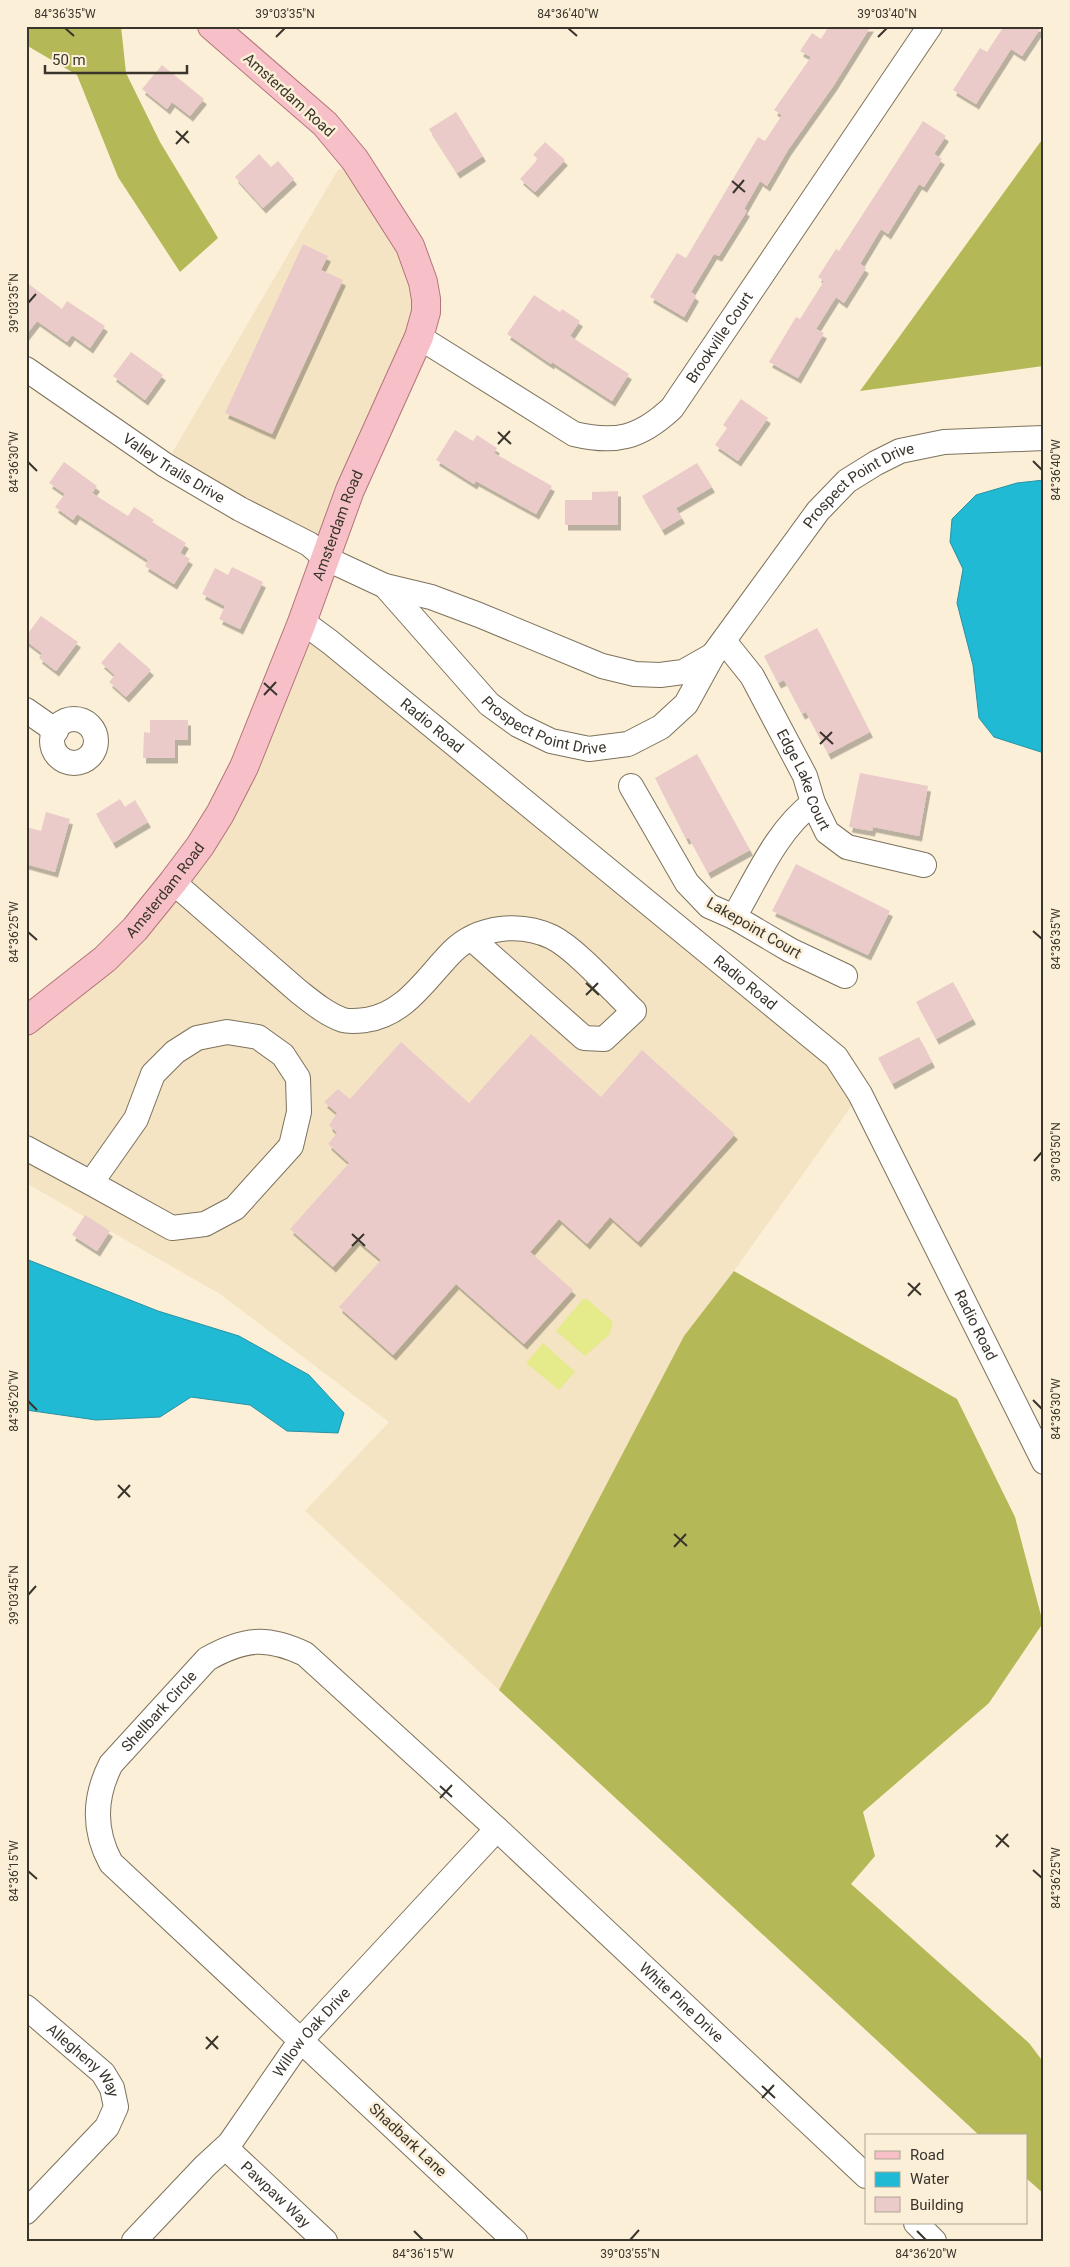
<svg xmlns="http://www.w3.org/2000/svg" width="1070" height="2267" font-family="Roboto,sans-serif">
  <style>
    .built { fill: #f4e4c4 }
    .green { fill: #e5ea8a }
    .forest { fill: #b4b856 }
    .water { fill: #20bad4; stroke: #2892a2 }
    .building { fill: #eacbc9; filter: url(#shadow) }
    .lines { fill: none; stroke-linecap: round; stroke-linejoin: round }
    .minor-casing { stroke: #7d725c; stroke-width: 26 }
    .major-casing { stroke: #b27479; stroke-width: 30 }
    .minor { stroke: #fff; stroke-width: 24 }
    .major { stroke: #f7c0c8; stroke-width: 28 }
    .ticks { fill: none; stroke: #3a352c; stroke-width: 2 }
    .labels { text-anchor: middle; dominant-baseline: central; stroke-width: 5; stroke-linejoin: round; paint-order: stroke }
    .street-label { font-size: 15px; fill: #3a352c; stroke: #fcefd7 }
    .neatline { fill: none; stroke: #3a352c; stroke-width: 2 }
    .ticks-label { font-size: 12px; text-anchor: middle; fill: #3a352c }
  </style>
  <defs>
    <filter id="shadow"><feDropShadow dx="3" dy="5.5" stdDeviation="0" flood-color="#0004"/></filter>
  </defs>
  <rect width="100%" height="100%" fill="#fcefd7"/>
  <!-- built -->
  <path class="built" d="M355,160L426,299L325,558L165,465L337,171Z
    M301,625L836,1057L860,1094L734,1271L684,1336L499,1690L305,1511L389,1422L220,1294L26,1183V1021L173,882Z"/>
  <!-- green -->
  <path class="green" d="M583,1299H587L613,1322L609,1335L585,1356L556,1331Z
    M543,1343L575,1372L559,1390L526,1363Z"/>
  <!-- forest -->
  <path class="forest" d="M26,26H121L126,73L160,142L218,238L180,272L118,177L77,75L26,45Z
    M1044,137L1043,366L860,391Z
    M734,1271L957,1399L1015,1517L1043,1623L989,1703L863,1812L875,1856L851,1884L1029,2043L1044,2063V2194L1026,2178V2136H980L499,1690L684,1336Z"/>
  <!-- water -->
  <path class="water" d="M1044,480V753L994,737L979,718L973,665L957,603L963,569L950,542L952,519L976,495L1017,483Z
    M26,1259L158,1311L239,1336L309,1375L344,1413L338,1433L287,1431L250,1405L191,1397L160,1417L96,1420L26,1410Z"/>
  <!-- building -->
  <path class="building" d="M829,26H871L834,85L788,150L767,186L760,181L744,209L747,211L719,256L714,254L691,292L696,296L684,317L650,297L677,253L686,258L758,137L765,141L782,115L774,110L811,57L800,51L812,33L821,39Z
    M1004,26H1042L1022,56L1011,49L976,104L953,90L980,48L987,52Z
    M162,65L204,99L190,116L172,102L167,109L142,89Z
    M456,112L483,156L457,173L429,129Z
    M923,121L946,136L934,154L942,159L924,187L919,184L888,234L881,229L860,264L866,268L844,303L836,297L816,329L824,333L798,378L769,362L796,317L800,319L824,281L818,277L836,249L839,251Z
    M545,142L565,160L535,192L520,179L538,159L533,155Z
    M259,154L271,167L278,161L294,179L263,208L235,177Z
    M303,244L328,256L321,270L343,280L272,434L225,413Z
    M26,282L62,309L67,301L105,326L90,348L72,335L67,342L37,321L26,335Z
    M534,295L560,312L562,309L580,321L570,336L629,374L612,401L552,362L551,364L507,334Z
    M131,352L163,375L145,400L113,376Z
    M741,399L768,418L738,461L715,445L727,428L723,425Z
    M455,430L473,441L477,435L497,448L494,453L552,486L536,514L476,481L474,484L436,460Z
    M64,462L97,486L92,493L128,516L134,507L154,520L152,522L186,543L180,553L190,559L174,584L145,566L148,560L77,514L73,520L55,507L65,494L49,483Z
    M697,463L712,487L676,508L682,518L662,530L642,496Z
    M618,491V525H565V500H592V492Z
    M232,567L263,582L240,629L219,619L225,606L202,594L215,568L228,575Z
    M41,616L78,642L56,671L39,658L42,653L26,641V636Z
    M817,628L870,732L828,754L806,712L802,714L784,680L778,683L764,656Z
    M119,642L151,670L126,697L109,682L115,675L101,663Z
    M150,720H188V740H175V758H143L144,732L150,733Z
    M697,754L750,850L708,873L689,838L686,839L655,778Z
    M860,773L928,786L919,836L873,827L872,831L849,827Z
    M120,799L125,807L135,800L148,822L113,843L96,814Z
    M46,812L70,819L55,872L26,864V827L41,831Z
    M796,864L890,911L868,955L772,911Z
    M953,982L973,1019L936,1039L916,1002Z
    M531,1034L601,1097L642,1050L735,1134L638,1242L610,1217L587,1244L559,1219L530,1252L573,1290L524,1344L456,1284L393,1355L339,1307L381,1260L357,1240L333,1267L290,1229L349,1163L328,1144L337,1133L329,1125L337,1113L324,1102L338,1089L350,1099L401,1042L469,1103Z
    M919,1037L932,1062L892,1084L878,1058Z
    M85,1215L110,1231L97,1251L72,1235Z"/>
  <g class="lines">
    <!-- minor casing -->
    <g class="minor-casing">
      <g id="minor">
        <path id="s1" d="M419,337L574,434C616,444 640,438 672,408L930,26"/>
        <path id="s2" d="M26,369L165,465L240,509L309,544L325,558L385,586L431,597L479,615L602,666L635,674L660,675L683,672L713,655"/>
        <path id="s3" d="M385,586L489,704L518,725L551,741L589,749L628,744L661,727L686,704L713,655L818,511L847,481L876,463L900,451L944,442L1044,438"/>
        <path id="s4" d="M301,625L311,628L330,642L836,1057L860,1094L1044,1462"/>
        <path id="s5" d="M724,641L752,676L805,776L813,803L827,832L847,847L924,865"/>
        <path d="M26,710L56,731"/>
        <circle cx="74" cy="741" r="22"/>
        <path d="M631,786L687,883L709,906L734,917L790,950L845,976"/>
        <path d="M173,882L298,991C312,1002 326,1014 343,1020C350,1022 358,1021 366,1020C406,1014 426,978 453,951C479,926 521,922 552,937C576,949 613,991 634,1011L604,1039L584,1038L472,939"/>
        <path d="M734,917C757,878 776,831 813,803"/>
        <path d="M26,1148L91,1183L172,1228L205,1224L235,1208L291,1146L299,1112L298,1078L283,1055L258,1037L227,1032L197,1038L175,1052L153,1074L136,1119L91,1183"/>
        <path id="s6" d="M26,2007L103,2073L112,2088L116,2107L107,2127L26,2212"/>
        <path id="s7" d="M226,2148L325,2241"/>
        <path d="M916,2223L934,2241"/>
        <path id="s8" d="M134,2241L205,2166L230,2143L301,2040L497,1829"/>
        <path id="s9" d="M515,2241L111,1863C93,1830 94,1797 111,1764L207,1659C244,1638 267,1636 305,1654L497,1829L866,2176"/>
      </g>
    </g>
    <!-- major casing -->
    <g class="major-casing">
      <g id="major">
        <path id="s10" d="M26,1021L105,959L135,929L173,882L200,846L220,814L244,767L301,625L350,490L419,337L426,312V299L423,282L410,246L355,160L325,124L212,26"/>
      </g>
    </g>
    <!-- minor -->
    <use href="#minor" class="minor"/>
    <!-- major -->
    <use href="#major" class="major"/>
  </g>
  <!-- ticks -->
  <path class="ticks" d="M65,28L74,36M568,28L577,36M276,37L285,28M878,37L887,28M176,131L189,143M176,144L188,131M732,181L745,192M733,193L744,180M28,303L36,294M498,432L511,444M498,444L510,431M1033,461L1042,470M28,462L37,471M264,683L277,695M264,695L276,682M820,732L833,744M820,744L832,732M1033,931L1042,939M28,932L37,940M586,983L599,995M586,995L598,983M1034,1161L1042,1152M352,1234L365,1246M352,1246L364,1234M908,1283L921,1295M908,1296L920,1283M1033,1400L1042,1409M28,1401L37,1410M118,1485L130,1497M118,1498L130,1485M674,1534L687,1546M674,1547L686,1534M28,1595L36,1586M440,1786L452,1797M440,1798L452,1785M996,1835L1009,1847M996,1847L1008,1834M1033,1870L1042,1878M28,1871L37,1879M206,2037L218,2049M206,2049L218,2036M762,2086L775,2098M762,2098L774,2085M414,2231L423,2240M917,2231L926,2240M630,2240L639,2230"/>
  <g class="labels">
    <!-- street labels -->
    <g class="street-label">
      <text transform="translate(289 95) rotate(42)">Amsterdam Road</text>
      <text stroke="none"><textPath href="#s1" startOffset="375">Brookville Court</textPath></text>
      <text stroke="none"><textPath href="#s2" startOffset="178">Valley Trails Drive</textPath></text>
      <text stroke="none"><textPath href="#s3" startOffset="662">Prospect Point Drive</textPath></text>
      <text stroke="none"><textPath href="#s10" startOffset="598">Amsterdam Road</textPath></text>
      <text stroke="none"><textPath href="#s3" startOffset="218">Prospect Point Drive</textPath></text>
      <text stroke="none"><textPath href="#s4" startOffset="166">Radio Road</textPath></text>
      <text stroke="none"><textPath href="#s5" startOffset="161">Edge Lake Court</textPath></text>
      <text stroke="none"><textPath href="#s10" startOffset="192">Amsterdam Road</textPath></text>
      <text transform="translate(754 928) rotate(30)">Lakepoint Court</text>
      <text stroke="none"><textPath href="#s4" startOffset="571">Radio Road</textPath></text>
      <text stroke="none"><textPath href="#s4" startOffset="991">Radio Road</textPath></text>
      <text stroke="none"><textPath href="#s9" startOffset="728">Shellbark Circle</textPath></text>
      <text stroke="none"><textPath href="#s9" startOffset="1415">White Pine Drive</textPath></text>
      <text stroke="none"><textPath href="#s8" startOffset="275">Willow Oak Drive</textPath></text>
      <text stroke="none"><textPath href="#s6" startOffset="79">Allegheny Way</textPath></text>
      <text transform="translate(408 2140) rotate(43)">Shadbark Lane</text>
      <text stroke="none"><textPath href="#s7" startOffset="68">Pawpaw Way</textPath></text>
    </g>
  </g>
  <!-- border -->
  <rect width="1070" height="2267" fill="none" stroke="#fcefd7" stroke-width="55"/>
  <!-- legend -->
  <rect x="865" y="2134" width="162" height="90" fill="#fcefd7" stroke="#aea593"/>
  <rect x="875" y="2151" width="25" height="8" fill="#f7c0c8" stroke="#aea593"/>
  <text x="910" y="2160" font-size="15" fill="#3a352c">Road</text>
  <rect x="875" y="2172" width="25" height="15" fill="#20bad4" stroke="#aea593"/>
  <text x="910" y="2184" font-size="15" fill="#3a352c">Water</text>
  <rect x="875" y="2197" width="25" height="15" fill="#eacbc9" stroke="#aea593"/>
  <text x="910" y="2210" font-size="15" fill="#3a352c">Building</text>
  <!-- scale -->
  <path d="M45 65v8h142v-8" fill="none" stroke="#3a352c" stroke-width="2.5"/>
  <text x="52" y="65" font-size="15" fill="#3a352c" stroke="#fcefd7" stroke-width="4" paint-order="stroke">50 m</text>
  <rect x="28" y="28" width="1014" height="2212" class="neatline"/>
  <g class="ticks-label">
    <text x="65" y="18">84°36'35"W</text>
    <text x="285" y="18">39°03'35"N</text>
    <text x="568" y="18">84°36'40"W</text>
    <text x="887" y="18">39°03'40"N</text>
    <text transform="translate(14 303) rotate(-90)" y="4">39°03'35"N</text>
    <text transform="translate(14 462) rotate(-90)" y="4">84°36'30"W</text>
    <text transform="translate(1056 470) rotate(-90)" y="4">84°36'40"W</text>
    <text transform="translate(14 932) rotate(-90)" y="4">84°36'25"W</text>
    <text transform="translate(1056 939) rotate(-90)" y="4">84°36'35"W</text>
    <text transform="translate(1056 1152) rotate(-90)" y="4">39°03'50"N</text>
    <text transform="translate(14 1401) rotate(-90)" y="4">84°36'20"W</text>
    <text transform="translate(1056 1409) rotate(-90)" y="4">84°36'30"W</text>
    <text transform="translate(14 1595) rotate(-90)" y="4">39°03'45"N</text>
    <text transform="translate(14 1871) rotate(-90)" y="4">84°36'15"W</text>
    <text transform="translate(1056 1878) rotate(-90)" y="4">84°36'25"W</text>
    <text x="423" y="2258">84°36'15"W</text>
    <text x="630" y="2258">39°03'55"N</text>
    <text x="926" y="2258">84°36'20"W</text>
  </g>
</svg>
